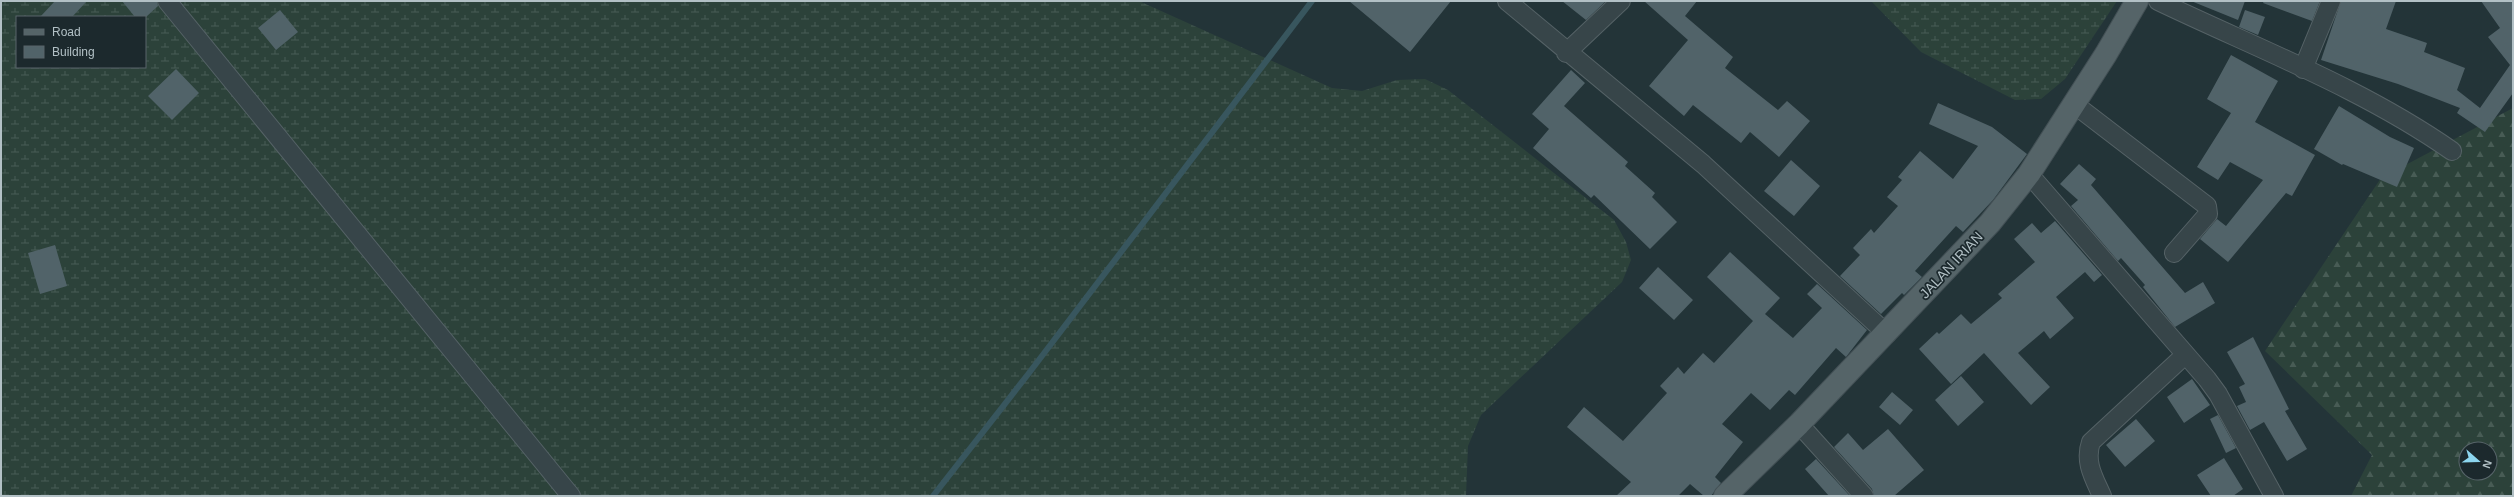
<svg xmlns="http://www.w3.org/2000/svg" width="2514" height="497" font-family="Arial,sans-serif">
  <style>
    .forest { fill: url(#forest-firs); fill-rule: evenodd }
    .wetland { fill: url(#wetland-marsh); fill-rule: evenodd }
    .lines { fill: none; stroke-linecap: round; stroke-linejoin: round }
    .stream { stroke: #38565e; stroke-width: 6 }
    .building { fill: #516369 }
    .street-casing { stroke: #556266; stroke-width: 20 }
    .primary-casing { stroke: #435055; stroke-width: 24 }
    .street { stroke: #374549; stroke-width: 18 }
    .primary { stroke: #556468; stroke-width: 22 }
    .labels { text-anchor: middle; dominant-baseline: central; stroke-width: 3.5; stroke-linejoin: round; paint-order: stroke }
    .street-label { font-size: 14px; fill: #b2c0c5; stroke: #1c292d }
  </style>
  <defs>
    <pattern id="forest-firs" width="22" height="20" patternUnits="userSpaceOnUse"><rect width="22" height="20" fill="#2c423a"/><path d="M5 1l3.5 6h-7zM16 11l3.5 6h-7z" fill="#485c55"/></pattern>
    <pattern id="wetland-marsh" width="20" height="14" patternUnits="userSpaceOnUse"><rect width="20" height="14" fill="#2c423a"/><path d="M1 5h8M5 5V1M11 12h8M15 12V8" fill="none" stroke="#485c55"/></pattern>
  </defs>
  <rect width="100%" height="100%" fill="#233438"/>
  <!-- forest -->
  <path class="forest" d="M2513,108V496H2351L2372,455L2265,351L2381,178ZM2466,449H2490V473H2466Z"/>
  <!-- wetland -->
  <path class="wetland" d="M1,1H1139L1332,88L1362,91L1397,80L1425,79L1448,90L1614,220L1626,242L1631,260L1622,282L1481,415L1468,446L1466,496H1ZM17,17H145V67H17Z
    M1871,1H2117L2065,79L2041,99L2015,100L1921,52Z"/>
  <g class="lines">
    <!-- stream -->
    <path class="stream" d="M933,496L1029,373L1312,1"/>
  </g>
  <!-- building -->
  <path class="building" d="M55,1H87L72,17H40Z
    M122,1H157L158,6L146,17H135Z
    M1349,1H1451L1410,52Z
    M1562,1H1606L1586,20Z
    M1644,1H1697L1685,16L1733,57L1725,68L1778,110L1787,101L1810,121L1779,157L1750,132L1741,143L1693,105L1684,116L1649,86L1688,40Z
    M2191,1H2245L2238,20Z
    M2264,1H2320L2312,21L2263,3Z
    M2341,1H2396L2386,29L2427,43L2424,52L2465,68L2457,90L2480,108L2510,65L2488,37L2500,28L2481,1H2513V93L2485,132L2457,113L2460,108L2398,84L2321,60Z
    M280,10L298,32L276,50L258,28Z
    M2245,10L2265,17L2258,35L2239,27Z
    M2231,55L2278,81L2255,122L2315,155L2292,196L2286,193L2228,262L2200,239L2217,219L2226,226L2263,180L2230,162L2218,180L2197,167L2231,113L2207,99Z
    M176,69L199,93L172,120L148,96Z
    M1571,70L1585,83L1564,106L1628,162L1625,166L1655,193L1652,197L1677,222L1650,249L1594,195L1591,198L1533,148L1549,129L1532,114Z
    M1938,103L1992,127L2027,154L1993,200L1963,232L1956,226L1915,271L1922,277L1904,295L1902,293L1881,314L1840,276L1860,255L1853,248L1871,229L1874,233L1898,206L1887,197L1902,180L1898,177L1920,151L1953,179L1978,146L1929,124Z
    M2339,106L2390,137L2414,148L2397,187L2343,164L2342,165L2314,149Z
    M1791,160L1820,186L1794,216L1764,191Z
    M2079,164L2096,179L2091,185L2185,293L2203,282L2215,303L2175,327L2143,287L2145,285L2121,258L2118,261L2071,206L2078,200L2060,184Z
    M2055,221L2102,275L2094,282L2085,272L2056,297L2074,318L2050,339L2044,331L2018,353L2050,387L2031,405L1984,353L1951,384L1919,349L1937,332L1939,334L1961,314L1971,324L2002,298L1998,294L2035,262L2014,239L2032,223L2041,233Z
    M55,245L67,286L40,294L28,253Z
    M1730,252L1780,298L1765,314L1793,338L1822,308L1807,294L1817,284L1867,330L1846,357L1836,348L1795,395L1789,390L1770,410L1751,393L1722,424L1743,442L1715,477L1721,483L1711,496H1704L1690,484L1678,496H1616L1631,482L1567,427L1584,407L1623,441L1667,393L1660,386L1678,367L1684,374L1703,353L1714,363L1753,321L1707,277Z
    M1658,267L1693,300L1674,320L1639,288Z
    M2253,337L2289,409L2285,411L2307,449L2287,461L2264,422L2250,430L2237,406L2246,402L2239,387L2245,384L2227,352Z
    M1961,376L1984,402L1958,426L1935,400Z
    M2192,379L2210,405L2184,423L2167,397Z
    M1892,392L1913,410L1900,425L1879,407Z
    M2218,415L2236,448L2226,453L2210,419Z
    M2136,419L2155,441L2125,467L2106,445Z
    M1888,429L1924,470L1894,496H1874L1872,489L1834,447L1848,433L1863,450Z
    M2224,458L2243,489L2233,496H2211L2197,475Z
    M1816,459L1850,496H1829L1805,469Z"/>
  <g class="lines">
    <!-- street casing -->
    <g class="street-casing">
      <path id="street" d="M167,1L571,496
        M1507,1L1703,164L1887,334
        M2158,1C2256,48 2362,88 2452,151
        M1566,53L1621,1
        M2303,69L2331,1
        M2074,104L2207,206L2208,214L2174,253
        M2029,174L2207,379L2218,394L2274,496
        M1799,424L1864,496
        M2102,496C2094,478 2084,462 2091,442L2185,355"/>
    </g>
    <!-- primary casing -->
    <g class="primary-casing">
      <path id="primary" d="M1725,496L1799,424L1990,223L2029,174L2106,54L2137,1"/>
    </g>
    <!-- street -->
    <use href="#street" class="street"/>
    <!-- primary -->
    <use href="#primary" class="primary"/>
  </g>
  <g class="labels">
    <!-- street labels -->
    <g class="street-label">
      <text transform="translate(1951 265) rotate(-47)">JALAN IRIAN</text>
    </g>
  </g>
  <!-- border -->
  <rect width="2514" height="497" fill="none" stroke="#b2c0c5" stroke-width="4"/>
  <!-- legend -->
  <rect x="16" y="16" width="130" height="52" fill="#1c292d" stroke="#58656a"/>
  <rect x="24" y="29" width="20" height="6" fill="#556468" stroke="#58656a"/>
  <text x="52" y="36" font-size="12" fill="#b2c0c5">Road</text>
  <rect x="24" y="46" width="20" height="12" fill="#516369" stroke="#58656a"/>
  <text x="52" y="56" font-size="12" fill="#b2c0c5">Building</text>
  <!-- north arrow -->
  <g transform="translate(2478 461) rotate(110)"><circle r="19" fill="#1c292d" stroke="#58656a"/>
  <path d="M0-3L7 15L0 10L-7 15Z" fill="#8dd6ef"/>
  <text y="-6" font-size="11" font-weight="bold" text-anchor="middle" fill="#b2c0c5">N</text>
  </g>
</svg>
